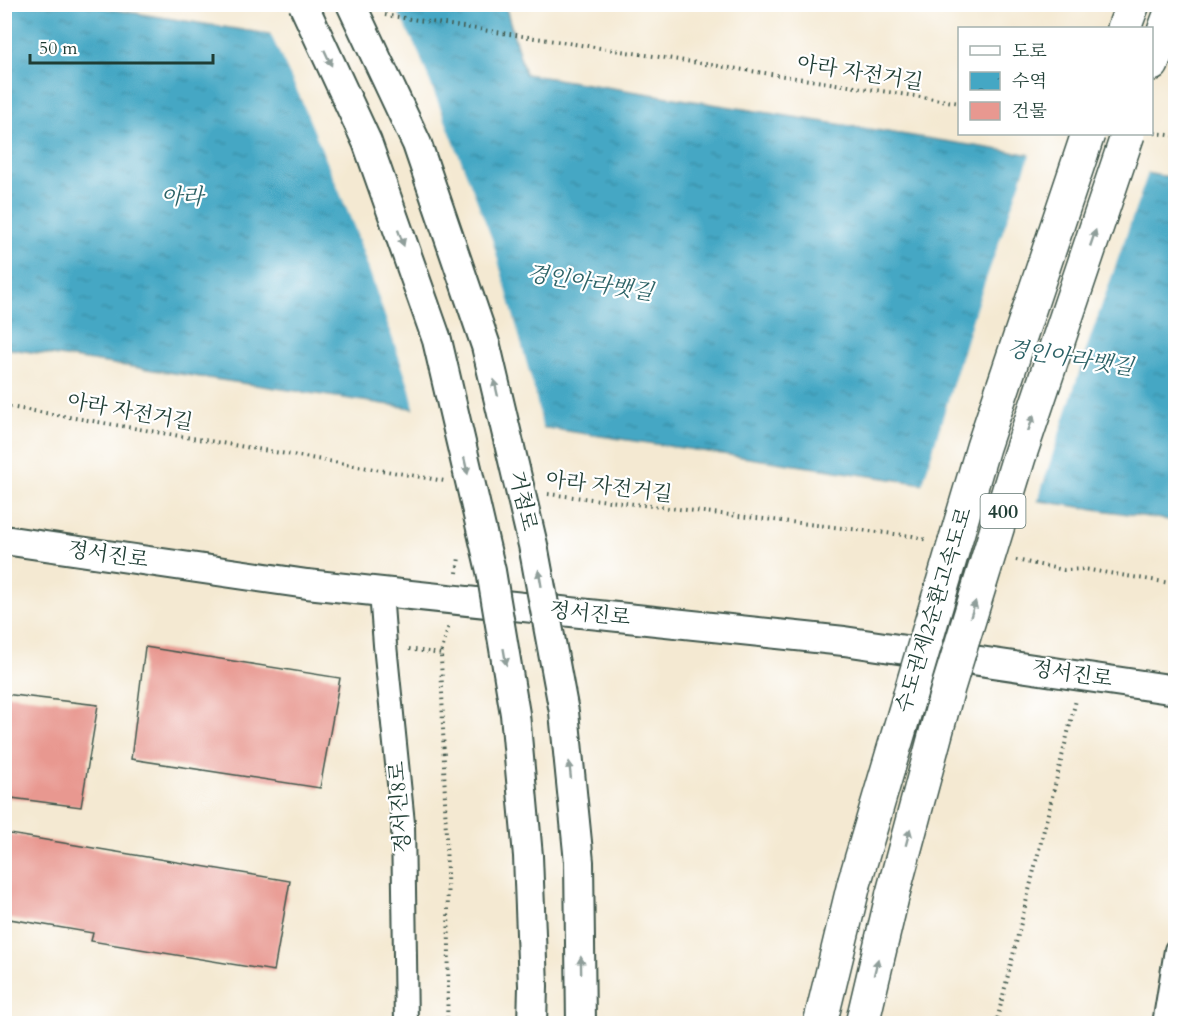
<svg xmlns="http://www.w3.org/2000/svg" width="1180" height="1028" font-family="Cardo,'Noto Serif KR',serif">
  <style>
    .water { fill: url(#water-ripples); stroke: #32727c; stroke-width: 1.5 }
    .pier { fill: #f4e9d2 }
    .building { fill: #e89890 }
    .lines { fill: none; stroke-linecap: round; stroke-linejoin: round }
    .minor-casing { stroke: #3f574c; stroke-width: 26 }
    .tertiary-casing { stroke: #3f574c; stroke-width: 32 }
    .motorway-casing { stroke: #3f574c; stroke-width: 36 }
    .path { stroke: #3f574c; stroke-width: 4; stroke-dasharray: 1.5 4.5; stroke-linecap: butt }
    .minor { stroke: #fff; stroke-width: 22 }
    .tertiary { stroke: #fff; stroke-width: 28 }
    .motorway { stroke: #fff; stroke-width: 33 }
    .tertiary-bridge-casing { stroke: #3f574c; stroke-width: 32; stroke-linecap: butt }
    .motorway-bridge-casing { stroke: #3f574c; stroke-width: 36; stroke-linecap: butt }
    .tertiary-bridge { stroke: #fff; stroke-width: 28 }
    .motorway-bridge { stroke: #fff; stroke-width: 33 }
    .oneway { fill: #8f9e9a }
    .labels { text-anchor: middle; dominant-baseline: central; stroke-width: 4.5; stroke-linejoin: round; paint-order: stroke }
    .shield { fill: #fff; stroke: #627771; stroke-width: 1.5 }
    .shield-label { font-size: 20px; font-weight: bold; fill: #1f3d34 }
    .street-label { font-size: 21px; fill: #1f3d34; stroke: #fff }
    .water-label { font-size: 22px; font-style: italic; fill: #2c6266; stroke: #fff }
  </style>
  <defs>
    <pattern id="water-ripples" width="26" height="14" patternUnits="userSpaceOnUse" patternTransform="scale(1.5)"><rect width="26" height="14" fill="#44a7c4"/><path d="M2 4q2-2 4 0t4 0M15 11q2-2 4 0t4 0" fill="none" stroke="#3889a0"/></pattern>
  </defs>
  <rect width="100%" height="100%" fill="#fff"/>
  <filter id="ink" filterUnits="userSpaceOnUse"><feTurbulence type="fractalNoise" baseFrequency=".0167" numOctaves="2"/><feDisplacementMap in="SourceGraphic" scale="12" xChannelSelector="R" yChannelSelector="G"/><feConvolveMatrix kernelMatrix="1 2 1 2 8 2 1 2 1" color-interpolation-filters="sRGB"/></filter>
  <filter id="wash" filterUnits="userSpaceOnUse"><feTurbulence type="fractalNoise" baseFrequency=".008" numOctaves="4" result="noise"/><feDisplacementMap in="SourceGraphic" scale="24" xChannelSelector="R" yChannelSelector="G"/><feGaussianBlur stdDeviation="1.35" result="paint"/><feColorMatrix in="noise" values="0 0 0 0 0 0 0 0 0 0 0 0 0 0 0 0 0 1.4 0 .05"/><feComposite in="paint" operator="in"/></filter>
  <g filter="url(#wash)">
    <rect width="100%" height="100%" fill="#f4e9d2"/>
    <!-- water -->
    <path class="water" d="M5,5H84L396,54L372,5H505L525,74L1175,178V521L5,348Z"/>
    <!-- pier -->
    <path class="pier" d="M369,4L394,5L417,49L492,239L535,393L543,431L415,412L410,389L355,229L300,97L269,31L391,50Z
      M1031,152L1149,170L1088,344L1037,503L922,486L977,305Z"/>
    <g id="blocks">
      <!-- building -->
      <path class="building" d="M145,647L340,678L320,788L131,759Z
        M4,694L98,705L81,807L4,797Z
        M4,833L290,881L274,971L91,941L93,933L4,918Z"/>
    </g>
  </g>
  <g filter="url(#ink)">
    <use href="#blocks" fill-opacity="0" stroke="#3f574c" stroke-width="1.5"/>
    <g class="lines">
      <!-- minor casing -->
      <g class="minor-casing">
        <path id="minor" d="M381,592L385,645L403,823L406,1024
          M1164,1024L1176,950"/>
      </g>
      <!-- tertiary casing -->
      <g class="tertiary-casing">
        <path id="tertiary" d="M4,540L307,584L844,641L1176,690"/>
      </g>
      <!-- motorway casing -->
      <g class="motorway-casing">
        <path id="motorway" d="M1124,28L1133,4
          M1152,64L1174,4
          M820,1024L854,884
          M862,1024L893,893"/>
      </g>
      <!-- path -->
      <path class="path" d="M385,15L960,103
        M1155,133L1176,136
        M4,406L445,481
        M548,494L912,536L927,540
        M1016,560L1064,570L1084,569L1176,584
        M457,573L459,557
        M409,649L441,654
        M447,1024L449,947L441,654L449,625
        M996,1024L1076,700"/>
      <!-- minor -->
      <use href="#minor" class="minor"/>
      <!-- tertiary -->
      <use href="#tertiary" class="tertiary"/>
      <!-- motorway -->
      <use href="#motorway" class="motorway"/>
      <!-- tertiary-bridge casing -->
      <g class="tertiary-bridge-casing">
        <path id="tertiary-bridge" d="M303,4L367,142L437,340L491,571L515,714L528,856L533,986L532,1024
          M351,4L417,144L486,346L533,545L564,712L579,862L581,1024"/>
      </g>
      <!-- motorway-bridge casing -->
      <g class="motorway-bridge-casing">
        <path id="motorway-bridge" d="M854,884L983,447L1088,134
          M893,893L948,688L1019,457L1128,134"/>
      </g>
      <!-- tertiary-bridge -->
      <use href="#tertiary-bridge" class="tertiary-bridge"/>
      <!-- motorway-bridge -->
      <use href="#motorway-bridge" class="motorway-bridge"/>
    </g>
    <!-- one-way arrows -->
    <defs><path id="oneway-solid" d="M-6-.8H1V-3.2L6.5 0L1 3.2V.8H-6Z" transform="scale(1.5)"/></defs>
    <g class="oneway">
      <use href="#oneway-solid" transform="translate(328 58) rotate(65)"/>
      <use href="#oneway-solid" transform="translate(401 238) rotate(70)"/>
      <use href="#oneway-solid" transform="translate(1093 238) rotate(-71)"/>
      <use href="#oneway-solid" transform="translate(496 388) rotate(-103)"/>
      <use href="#oneway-solid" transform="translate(1031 423) rotate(-71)"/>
      <use href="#oneway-solid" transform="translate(466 466) rotate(77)"/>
      <use href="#oneway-solid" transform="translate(540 578) rotate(-100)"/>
      <use href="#oneway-solid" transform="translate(973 609) rotate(-73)"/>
      <use href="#oneway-solid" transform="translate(505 657) rotate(80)"/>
      <use href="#oneway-solid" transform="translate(570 770) rotate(-96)"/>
      <use href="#oneway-solid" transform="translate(908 837) rotate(-75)"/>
      <use href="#oneway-solid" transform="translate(581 965) rotate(-91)"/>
      <use href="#oneway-solid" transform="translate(876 967) rotate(-76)"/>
    </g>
  </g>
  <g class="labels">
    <!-- shield labels -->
    <rect class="shield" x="980.5" y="494" width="45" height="34" rx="4.5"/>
    <g class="shield-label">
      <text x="1003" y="511">400</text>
    </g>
    <!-- street labels -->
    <g class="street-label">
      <text transform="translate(860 73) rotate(9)">아라 자전거길</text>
      <text transform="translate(130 412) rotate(10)">아라 자전거길</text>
      <text transform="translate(609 487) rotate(7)">아라 자전거길</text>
      <text transform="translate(523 501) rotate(77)">거첨로</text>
      <text transform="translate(108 555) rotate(8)">정서진로</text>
      <text transform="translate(934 610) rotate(-73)">수도권제2순환고속도로</text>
      <text transform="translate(590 614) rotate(6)">정서진로</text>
      <text transform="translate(1072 674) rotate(8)">정서진로</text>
      <text transform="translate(400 807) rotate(-94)">정서진8로</text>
    </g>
    <!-- water labels -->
    <g class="water-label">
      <text x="182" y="197">아라</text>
      <text transform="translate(590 283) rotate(9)">경인아라뱃길</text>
      <text transform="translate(1070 358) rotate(9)">경인아라뱃길</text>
    </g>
  </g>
  <!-- margin -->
  <rect width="1180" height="1028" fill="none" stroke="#fff" stroke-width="24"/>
  <!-- legend -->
  <rect x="958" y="27" width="195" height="108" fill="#ffffff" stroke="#a5b1ae" stroke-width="1.5"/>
  <rect x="970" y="46" width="30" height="9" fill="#ffffff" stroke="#a5b1ae" stroke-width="1.5"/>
  <text x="1012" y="57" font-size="18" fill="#1f3d34">도로</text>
  <rect x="970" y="72" width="30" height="18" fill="url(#water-ripples)" stroke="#a5b1ae" stroke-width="1.5"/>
  <text x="1012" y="87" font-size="18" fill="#1f3d34">수역</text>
  <rect x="970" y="102" width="30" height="18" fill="#e89890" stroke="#a5b1ae" stroke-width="1.5"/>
  <text x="1012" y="117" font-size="18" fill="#1f3d34">건물</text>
  <!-- scale -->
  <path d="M30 54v9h183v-9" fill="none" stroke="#1f3d34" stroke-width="3"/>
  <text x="39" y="54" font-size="18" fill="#1f3d34" stroke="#ffffff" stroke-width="4.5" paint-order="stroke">50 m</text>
</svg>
